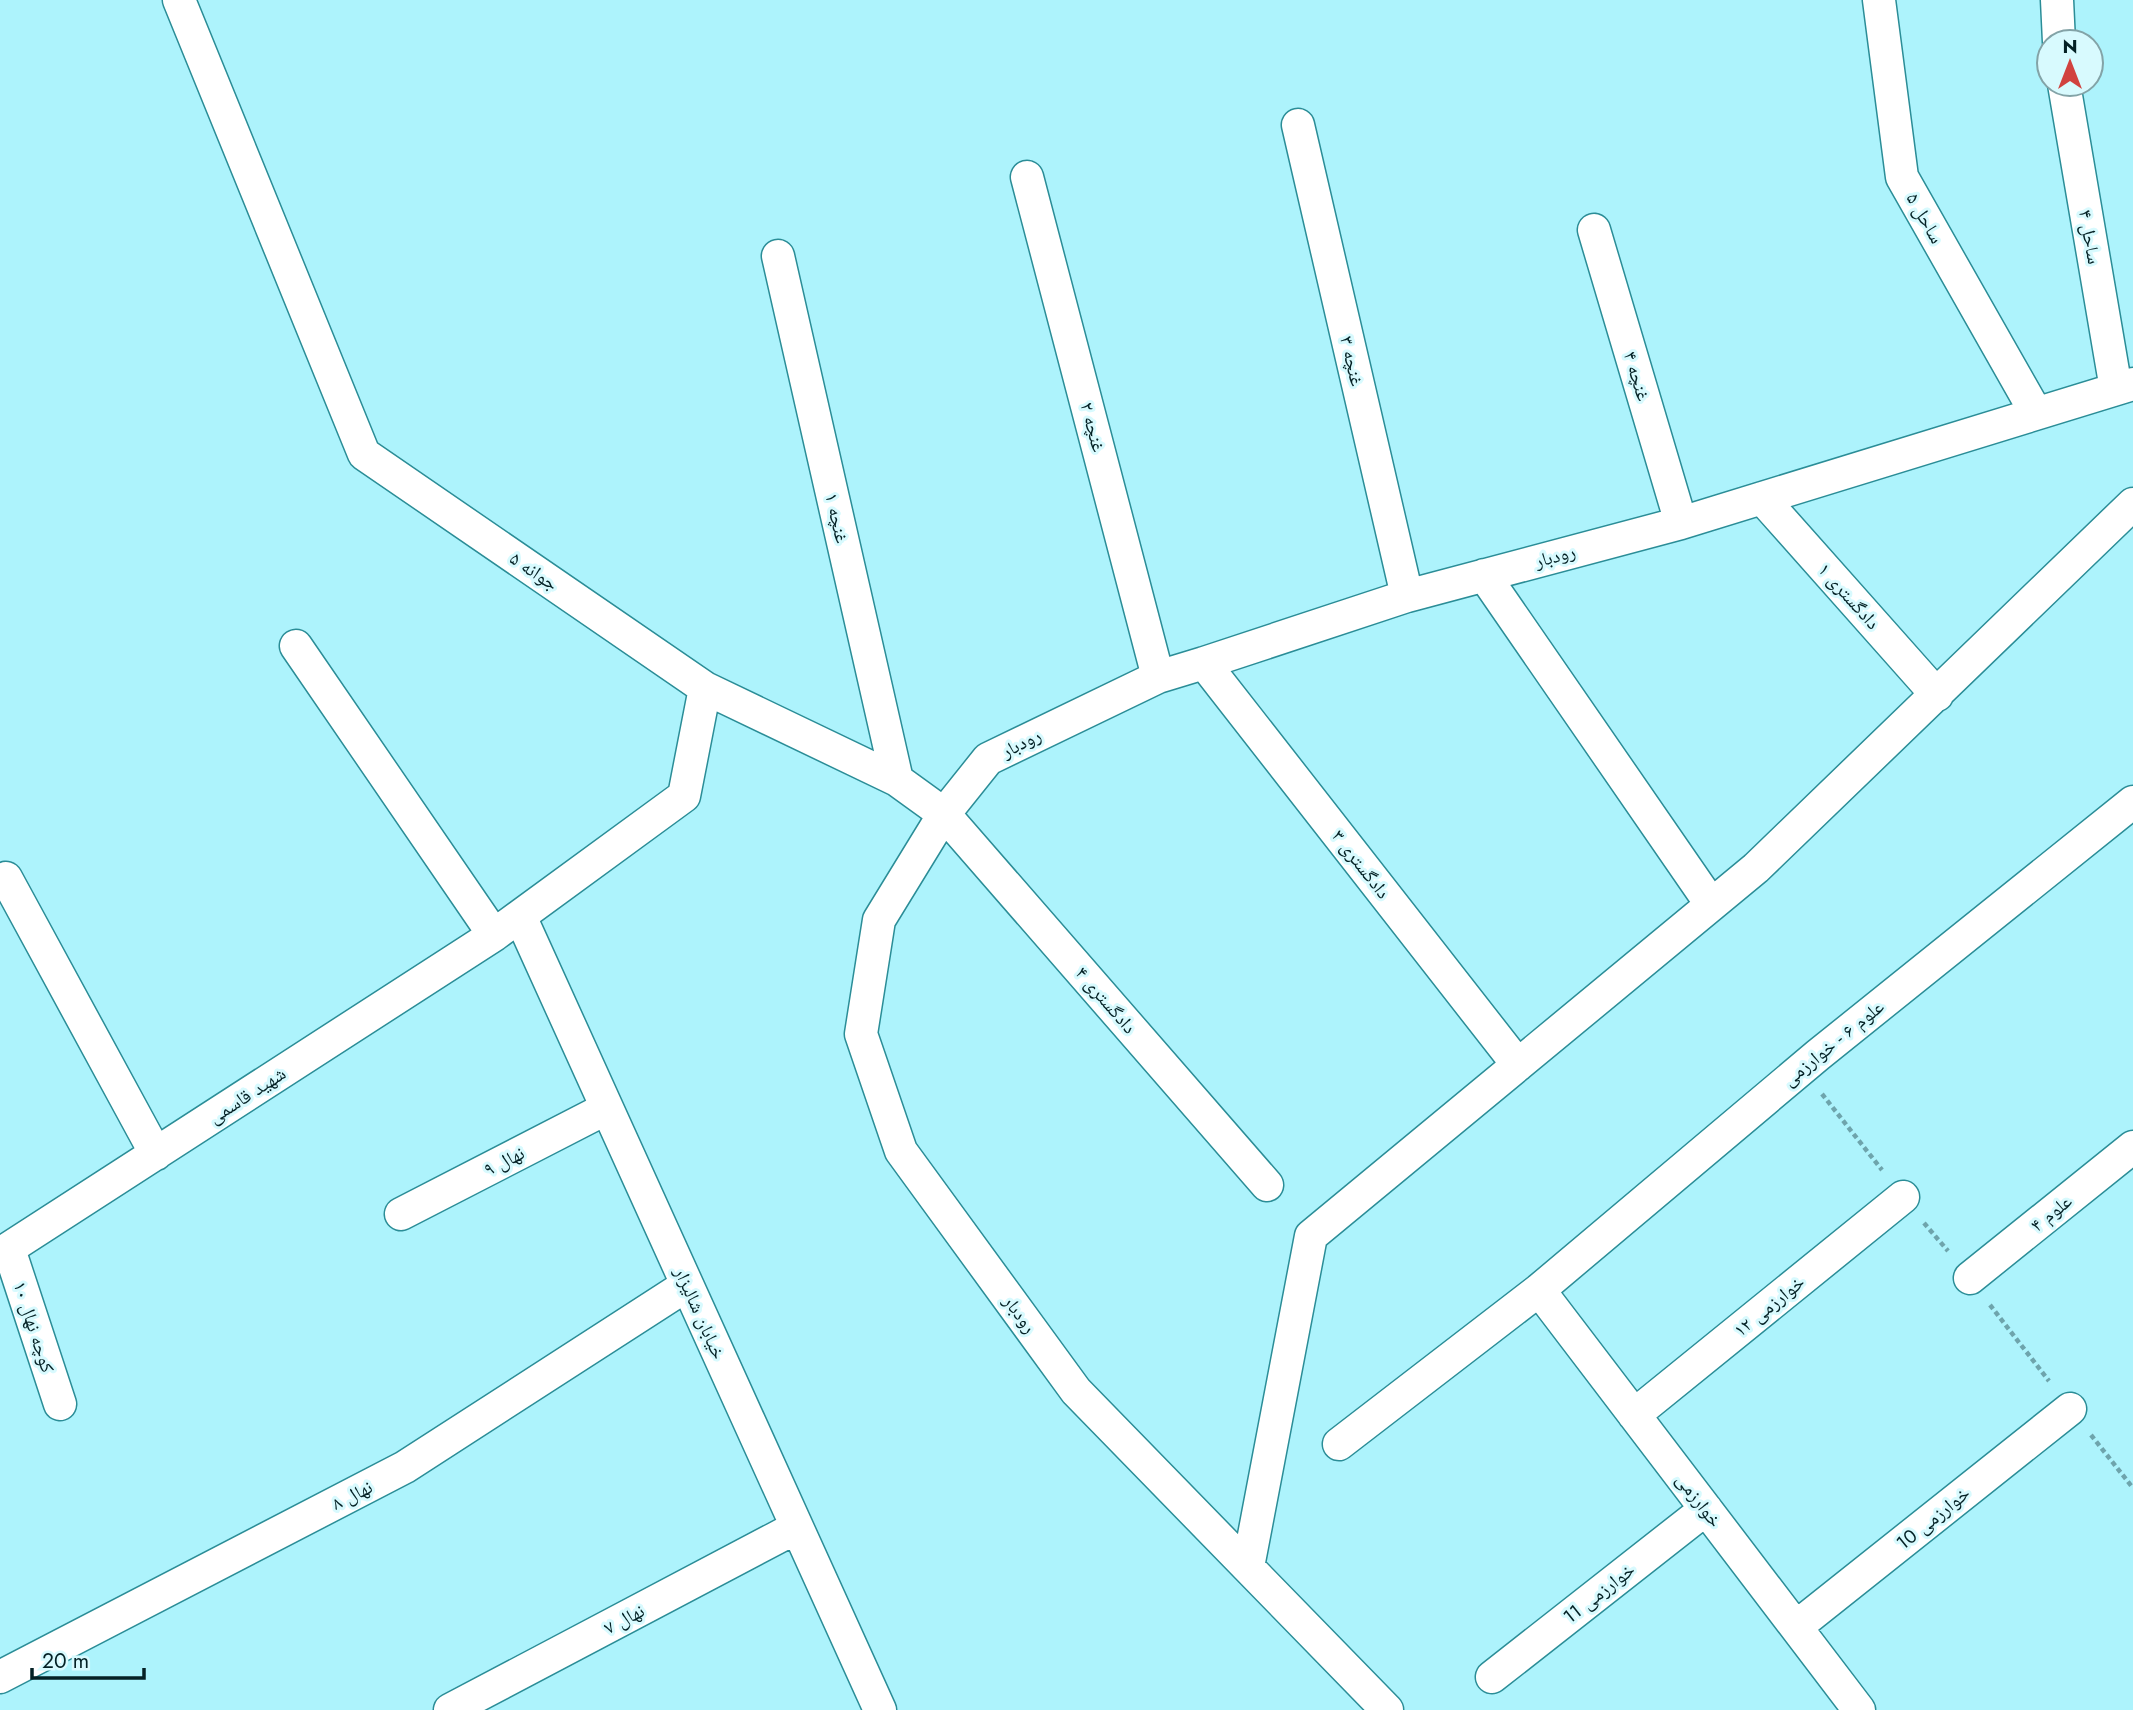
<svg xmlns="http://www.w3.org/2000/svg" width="2133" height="1710" font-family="Jost,'Noto Naskh Arabic',sans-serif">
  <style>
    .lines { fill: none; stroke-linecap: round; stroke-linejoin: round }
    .street-casing { stroke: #2b8d97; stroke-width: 35 }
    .path { stroke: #6ea4ac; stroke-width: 4.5; stroke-dasharray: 5 3.5; stroke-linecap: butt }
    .street { stroke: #fff; stroke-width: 32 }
    .labels { text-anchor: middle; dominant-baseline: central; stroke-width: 6; stroke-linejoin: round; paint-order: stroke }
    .street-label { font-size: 19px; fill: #042125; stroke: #d8fafe }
  </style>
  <rect width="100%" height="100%" fill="#adf3fc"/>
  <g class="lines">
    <!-- street casing -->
    <g class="street-casing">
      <path id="street" d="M179,0L364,454L705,688L897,780L944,814L1267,1185
        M1879,0L1902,177L2036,413
        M2057,0L2059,42
        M2064,84L2116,389
        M1298,125L1407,596
        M1027,177L1158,677
        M1594,230L1681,523
        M778,256L897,780
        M1762,498L1937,695
        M1484,575L1711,904
        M296,646L494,935
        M1204,663L1518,1065
        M6,878L156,1154
        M520,916L880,1710
        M401,1214L607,1108
        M9,1249L60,1404
        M0,1254L494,935L684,796L705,688
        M1970,1278L2133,1147
        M1539,1290L1859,1710
        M1634,1415L1903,1197
        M1339,1444L1539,1290L1818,1055L2133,802
        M1248,1567L1311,1236L1756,868L2133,504
        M1796,1627L2070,1409
        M0,1677L405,1467L687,1285
        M1492,1677L1706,1509
        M450,1710L797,1527
        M1387,1710L1076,1391L901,1151L861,1034L879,920L944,814L988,759L1158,677L1204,663L1407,596L1681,523L2133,384"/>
    </g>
    <!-- path -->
    <path class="path" d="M1822,1094L1882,1170
      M1924,1223L1948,1251
      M1990,1305L2049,1381
      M2091,1435L2133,1488"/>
    <!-- street -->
    <use href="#street" class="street"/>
  </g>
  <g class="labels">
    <!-- street labels -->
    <g class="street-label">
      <text transform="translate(1925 218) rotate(60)">ساحل ۵</text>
      <text transform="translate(2090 237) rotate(80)">ساحل ۴</text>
      <text transform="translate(1352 361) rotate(77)">غنچه ۳</text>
      <text transform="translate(1637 376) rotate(73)">غنچه ۴</text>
      <text transform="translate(1093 427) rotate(75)">غنچه ۲</text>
      <text transform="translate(837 518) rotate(77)">غنچه ۱</text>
      <text transform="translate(1555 556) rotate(-15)">رودبار</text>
      <text transform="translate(534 571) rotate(34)">جوانه ۵</text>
      <text transform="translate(1849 596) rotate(48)">دادگستری ۱</text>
      <text transform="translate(1021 743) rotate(-27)">رودبار</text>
      <text transform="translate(1361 864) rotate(52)">دادگستری ۳</text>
      <text transform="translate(1106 1000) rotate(49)">دادگستری ۴</text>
      <text transform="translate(1833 1043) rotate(-39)">علوم ۶ - خوارزمی</text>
      <text transform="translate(247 1095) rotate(-33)">شهید قاسمی</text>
      <text transform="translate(504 1161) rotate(-27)">نهال ۹</text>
      <text transform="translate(2051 1213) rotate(-39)">علوم ۴</text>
      <text transform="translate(1769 1306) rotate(-39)">خوارزمی ۱۲</text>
      <text transform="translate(700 1313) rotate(66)">خیابان شالیزار</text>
      <text transform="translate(1020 1314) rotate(54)">رودبار</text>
      <text transform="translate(34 1327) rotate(72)">کوچه نهال ۱۰</text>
      <text transform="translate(352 1495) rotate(-27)">نهال ۸</text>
      <text transform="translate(1699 1500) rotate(53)">خوارزمی</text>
      <text transform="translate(1933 1518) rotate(-39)">خوارزمی 10</text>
      <text transform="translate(1599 1593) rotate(-38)">خوارزمی 11</text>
      <text transform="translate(624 1619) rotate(-28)">نهال ۷</text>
    </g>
  </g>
  <!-- north arrow -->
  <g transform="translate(2070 63)"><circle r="33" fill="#d8fafe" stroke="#83a3a7" stroke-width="2"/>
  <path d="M0-5L12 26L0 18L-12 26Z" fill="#d1423f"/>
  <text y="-10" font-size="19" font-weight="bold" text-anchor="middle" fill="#042125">N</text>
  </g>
  <!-- scale -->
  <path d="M32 1668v10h112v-10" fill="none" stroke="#042125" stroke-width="3.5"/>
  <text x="42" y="1668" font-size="21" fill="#042125" stroke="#d8fafe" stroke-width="5" paint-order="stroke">20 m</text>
</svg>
